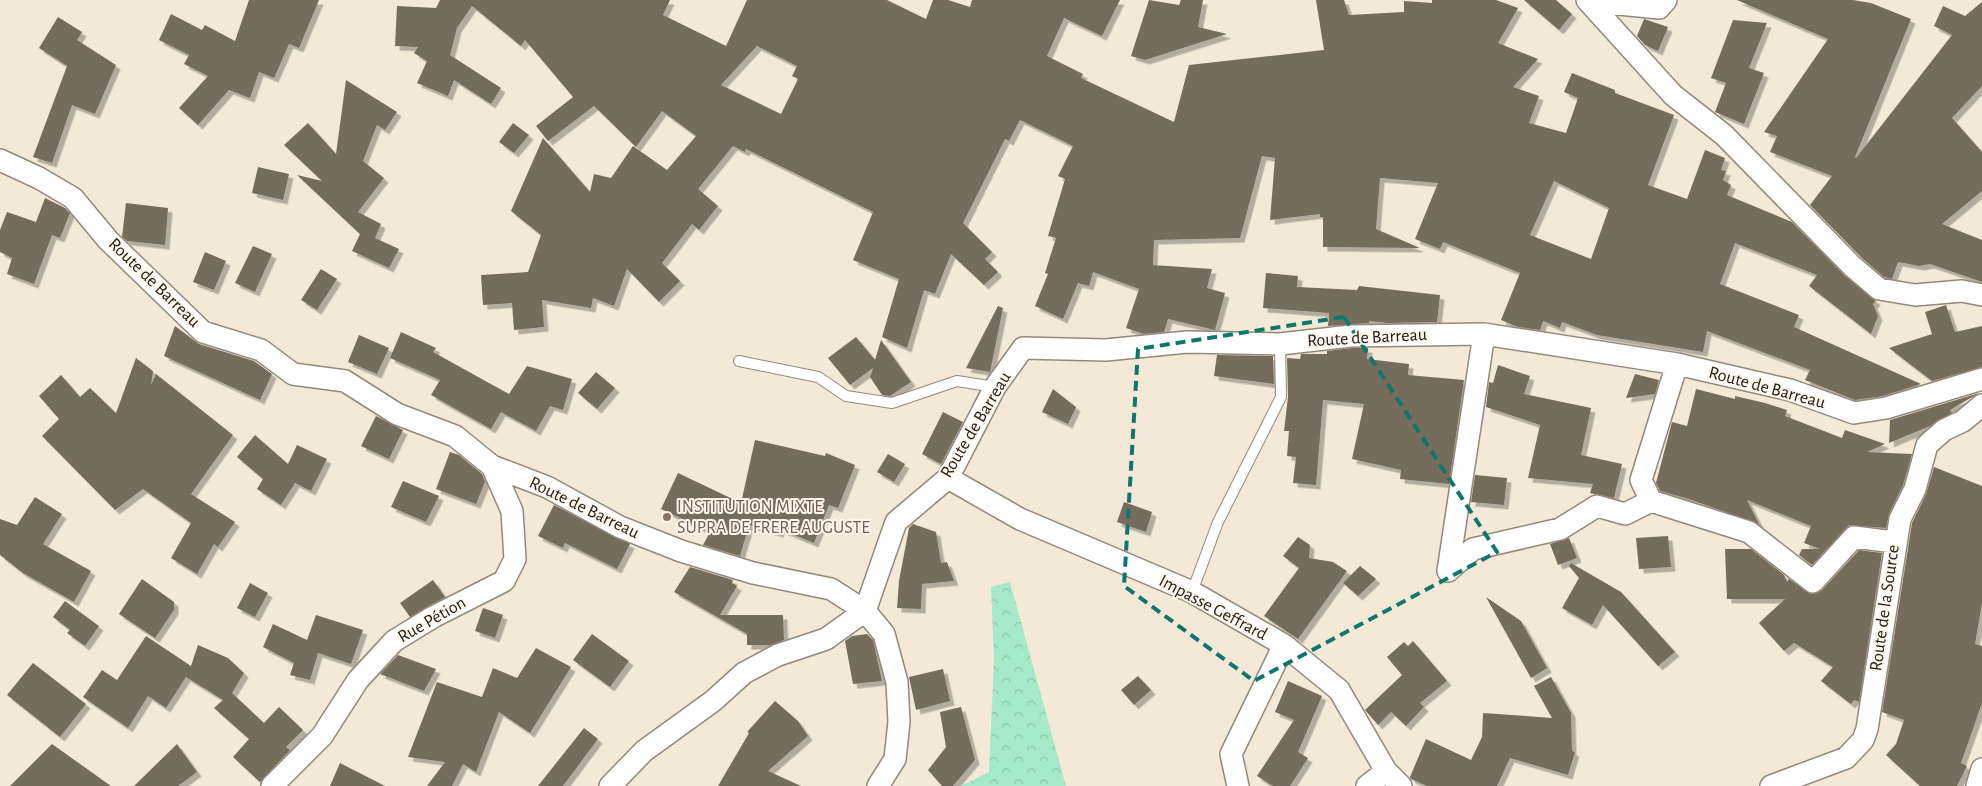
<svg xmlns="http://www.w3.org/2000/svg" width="1982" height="786" font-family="'Alegreya Sans',sans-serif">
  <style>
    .forest { fill: url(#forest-crowns) }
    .building { fill: #766c5c; fill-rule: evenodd; filter: url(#shadow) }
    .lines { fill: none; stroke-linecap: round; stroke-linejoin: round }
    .service-casing { stroke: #938979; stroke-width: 12 }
    .minor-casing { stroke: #938979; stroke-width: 24 }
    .service { stroke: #fff; stroke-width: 10 }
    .minor { stroke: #fff; stroke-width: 21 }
    .marked { fill: none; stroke: #0f766e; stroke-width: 4; stroke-dasharray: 10 6; stroke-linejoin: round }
    .education-dot { fill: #8d6e63; stroke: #fef7ec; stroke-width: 2 }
    .labels { text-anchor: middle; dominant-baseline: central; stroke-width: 4; stroke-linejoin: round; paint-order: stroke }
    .street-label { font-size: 18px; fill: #26221b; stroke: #fef7ec }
    .education-label { font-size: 18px; fill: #785e54; stroke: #fef7ec; text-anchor: start }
  </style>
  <defs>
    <pattern id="forest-crowns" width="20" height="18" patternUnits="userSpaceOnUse" patternTransform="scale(1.25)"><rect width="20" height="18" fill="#a6e9c8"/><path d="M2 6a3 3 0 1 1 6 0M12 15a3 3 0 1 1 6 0" fill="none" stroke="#8fc8ab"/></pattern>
    <filter id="shadow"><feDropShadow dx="4.5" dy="4.5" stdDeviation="0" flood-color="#0004"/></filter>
  </defs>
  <rect width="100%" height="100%" fill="#f4e9d7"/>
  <!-- forest -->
  <path class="forest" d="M1010,582L1066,786H961L989,772L994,659L991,587Z"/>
  <!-- building -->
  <path class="building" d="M249,0H319L299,48L289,44L274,78L259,72L250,98L229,90L198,125L179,108L208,76L184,64L189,55L159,40L171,14L202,30L205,25L235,41Z
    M440,0H670L663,15L726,46L747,0H887L926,19L933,0H948L970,7L972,0H1120L1102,36L1064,18L1047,56L1083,74L1081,78L1174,122L1189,65L1324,50L1316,0H1344L1349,15L1404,12V1L1432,3V0H1496L1518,8L1498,43L1538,59L1513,87L1539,96L1529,123L1566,133L1578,98L1564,92L1572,73L1615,90V93L1674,115L1648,185L1687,199L1705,150L1725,158L1721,170L1726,171L1723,180L1731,185L1727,195L1792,222L1844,275L1876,301L1873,304L1878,316L1871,334L1809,286L1817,275L1735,243L1720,284L1799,315L1794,327L1921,384L1883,396L1855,400L1805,380L1810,370L1707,331L1703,352L1597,335L1562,322L1560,328L1543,321L1540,330L1518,327L1501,320L1520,273L1443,242L1440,249L1415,239L1438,183L1380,178L1376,229L1420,248L1323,247V217H1320V214L1270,220L1275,158L1262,156L1240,238L1154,240L1153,265L1212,269L1207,288L1225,293L1215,330L1168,319L1164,332L1144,334L1126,328L1139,289L1093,272L1089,286L1078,283L1063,319L1035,306L1048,274L1045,273L1056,238L1048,236L1065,179L1058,176L1073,146L1020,120L1009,141L1005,139L963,223L992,252L985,259L998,272L984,285L951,254L935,294L924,290L907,348L882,337L899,279L853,260L873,212L746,149L745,152L733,146L698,189L718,206L699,230L692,224L662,263L680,281L659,302L627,269L614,306L593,298L591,308L542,300L544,327L514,330L512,303L483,305L481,275L528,272L541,235L511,211L543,138L590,192L594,174L611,178L633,146L667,170L696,136L662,111L636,147L594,106L548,141L536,126L573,97L525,40L521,46L472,6L457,28L450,55L501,88L491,104L454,80L448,96L417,83L427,61L414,53L418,47L395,46L397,6L436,8ZM757,46L797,66L792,76L798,79L781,114L721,85ZM1554,181L1609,208L1591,259L1530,235Z
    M1149,0L1179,5L1181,0H1203L1198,27L1227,34L1145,60L1131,56Z
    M1524,0H1556L1572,14L1559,30Z
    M1737,0H1853L1871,3L1911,19L1855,157L1856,158L1952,35L1934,26L1943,6L1965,16L1982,2V86L1952,118L1982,152V191L1942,224L1982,240V282L1930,264L1919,266L1898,262L1892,279L1884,277L1861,257L1810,205L1832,176L1770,152L1777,136L1764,132L1828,39Z
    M58,17L82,32L77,40L116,65L95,114L72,105L52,163L33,157L67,66L39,48Z
    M1644,19L1668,27L1658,51L1645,45L1637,36Z
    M1733,20L1767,23L1749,68L1764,73L1744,124L1715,112L1726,83L1711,78Z
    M346,80L397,112L385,130L377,125L363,161L384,178L358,212L381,224L375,238L399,249L389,268L352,251L360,234L297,175L322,181L284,145L308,123L336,154Z
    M513,123L529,135L514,153L499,142Z
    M258,167L289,174L283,200L252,193Z
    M45,198L65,208L70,213L60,238L52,235L34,284L7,274L12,258L0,252V230L7,212L36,222Z
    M126,203L168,208L165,245L127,241L122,237Z
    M253,246L272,254L255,292L235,283Z
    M205,252L226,261L214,290L193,282Z
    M321,269L337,279L317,310L301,300Z
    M1266,273L1298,276L1297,287L1357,290L1359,286L1440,295L1437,322L1388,323L1369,321V323L1328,326L1329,313L1263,308Z
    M1946,305L1955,332L1982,326V367L1932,381L1889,348L1932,334L1925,312Z
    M998,306L1003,308L990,372L966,368Z
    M175,326L199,344L254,361L272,374L260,400L164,356Z
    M401,332L436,348L433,352L509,394L527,366L572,379L563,410L550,406L536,431L501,412L491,429L431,395L440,380L390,358Z
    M359,335L389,348L377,374L348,362Z
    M856,337L875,360L881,340L911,382L890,396L882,395L870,377L873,368L850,385L828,358Z
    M1352,348H1368L1367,359L1409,364L1408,375L1464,380L1449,484L1400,479L1401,470L1352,459L1364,404L1323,400L1316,485L1293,483L1296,457L1287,456L1289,431H1284L1288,397L1287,358L1300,359L1301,354H1327V351Z
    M1217,355L1273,356L1274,384L1214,376Z
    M136,358L153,371L151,385L156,374L233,435L191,494L235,522L218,547L214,544L197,574L171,558L191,523L143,489L115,510L42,436L59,419L39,396L61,375L80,397L90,388L116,413Z
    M1498,365L1530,376L1524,394L1591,408L1581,455L1622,464L1614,498L1590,493L1593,484L1528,478L1540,425L1486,407L1489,382L1493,383Z
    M596,372L615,388L597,409L578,393Z
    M1635,374L1659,380L1655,394L1626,398Z
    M1053,389L1076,407L1068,424L1042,412Z
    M1696,389L1735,399V396L1765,403L1787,410L1785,416L1842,438L1845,430L1885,444L1867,452L1912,454L1903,485L1889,514L1886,528L1849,525L1812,565L1799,555L1802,549H1820L1804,543L1811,526L1747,500L1759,524L1689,499L1660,491L1656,483L1672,422L1687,426Z
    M1979,393L1950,410L1952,413L1930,426L1889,443L1890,420Z
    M943,412L963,422L941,464L922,454Z
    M376,416L403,430L389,459L361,446Z
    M255,435L288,464L297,445L327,459L311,491L295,483L281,505L257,489L263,479L237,457Z
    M755,440L825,456L826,453L855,465L838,508L829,505L814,543L780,529L779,533L749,525L740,556L703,545L710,532L661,509L678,473L741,503Z
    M450,452L459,455L482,474L485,482L476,504L436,489Z
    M888,454L905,464L894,482L877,472Z
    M1934,467L1982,486V603L1975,644L1982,646V703L1961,763L1967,766L1957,786H1920L1886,755L1896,744L1904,720L1882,712L1912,523L1926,494Z
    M1475,475L1507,478L1504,505L1471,502Z
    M403,481L439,496L426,522L391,507Z
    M35,497L62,514L43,544L91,571L74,602L23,573L0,555V519L17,525Z
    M1124,502L1152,512L1146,532L1117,522Z
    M554,505L630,544L617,569L565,543L563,548L538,536Z
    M913,524L936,532L941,563L947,562L954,581L922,584L921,609L897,608L899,581L909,528Z
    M1668,536L1671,567L1639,569L1636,538Z
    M1298,537L1310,545L1309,558L1333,562L1347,571L1298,639L1264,616L1299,568L1283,556Z
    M1569,538L1577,558L1558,565L1550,544Z
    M1725,549H1751L1784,575L1787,582L1789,579L1811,594L1822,590L1859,550L1882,553L1859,702L1854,700L1851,704L1821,681L1833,667L1794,643L1784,651L1759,623L1785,599H1727Z
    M1571,563L1621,592L1675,652L1658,666L1603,605L1592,625L1562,608L1579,578L1569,566Z
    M1360,566L1376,579L1358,596L1343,583Z
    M690,567L733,580L732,583L737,586L720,615H783L784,640L771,645H747V634L674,592Z
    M142,579L174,602V610L155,638L119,614Z
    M433,580L445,597L410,617L400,603Z
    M250,583L268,593L255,617L237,608Z
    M1486,597L1521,621L1547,668L1531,678Z
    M65,601L99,626L85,646L67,633L70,630L53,617Z
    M483,608L503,615L495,638L475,631Z
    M316,615L363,630L351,664L318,653L310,680L290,675L294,663L263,647L273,624L307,640Z
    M592,634L629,661L610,687L573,660Z
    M867,634L873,640L882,681L853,684L845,641L852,636Z
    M146,636L191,666L198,645L228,658L244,673L232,693L264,723L279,707L303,730L286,747L290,750L260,782L233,757L249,739L214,708L223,700L186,677L166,708L148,696L128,728L83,697L102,670L117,680Z
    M1413,641L1447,681L1420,703L1424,707L1406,726L1391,712L1378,725L1365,710L1402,675L1387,657L1404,642L1408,646Z
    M536,648L571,667L530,733L499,712L476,772L463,764L452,786H427L445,762L408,757L437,682L482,697L493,668L517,678Z
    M398,655L436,669L424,691L380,674Z
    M33,663L86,704L60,737L7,695Z
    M943,669L950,701L916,710L909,677Z
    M1138,676L1151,690L1134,705L1121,690Z
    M1551,677L1571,713L1572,751L1575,752L1568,775L1510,758L1497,786H1427L1411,779L1410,777L1426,739L1471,760L1482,737L1483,713L1552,718L1534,686Z
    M1288,681L1322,696L1298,752L1308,758L1290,786H1273L1257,776L1294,720L1275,712Z
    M775,701L798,721L808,736L768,771L801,786H718L749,733L747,732Z
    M961,707L975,760L953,786H942L928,770L946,747L940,712Z
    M584,728L598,739L563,786H538Z
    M52,744L111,786H10Z
    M177,744L197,772L178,786H134Z
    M340,763L385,786H330Z"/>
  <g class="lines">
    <!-- service casing -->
    <g class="service-casing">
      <path id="service" d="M739,361L818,377L846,396L892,403L957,381L995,387
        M1192,592L1218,522L1281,397L1280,344"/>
    </g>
    <!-- minor casing -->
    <g class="minor-casing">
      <path id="minor" d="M1587,0L1673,95L1724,135L1852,266L1879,289L1915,295L1962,291L1982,295
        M1589,1L1659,8L1666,0
        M0,160L39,178L73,198L108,240L203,332L261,350L293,374L345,381L397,414L455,436L492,466L547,487L620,527L681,551L753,573L831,589L865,611L896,522L948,478L995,387L1023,348L1106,350L1187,342L1280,344L1351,336L1484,334L1677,364L1790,390L1854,413L1886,408L1982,379
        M1677,364L1641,480L1651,501L1749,532L1813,582L1854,537L1894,542
        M948,478L1020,519L1192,592L1284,645L1339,690L1386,771L1401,786
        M1448,571L1484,334
        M1448,571L1473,549L1560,529L1597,506L1625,514L1651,501
        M272,786L322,736L358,680L394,641L433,617L504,581L515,559L512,511L492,466
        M610,786L644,751L713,701L744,673L778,655L826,639L865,611L884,634L897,682L899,722L895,759L878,786
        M1238,786L1231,754L1284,645
        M1367,786L1386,771
        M1771,786L1846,758L1863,740L1867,729L1900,519L1915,489L1927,445L1944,430L1963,421L1982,405
        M1977,786L1982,769"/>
    </g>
    <!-- service -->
    <use href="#service" class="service"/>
    <!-- minor -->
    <use href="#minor" class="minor"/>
  </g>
  <!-- marked area -->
  <path class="marked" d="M1344,317L1497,552L1254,681L1124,586L1138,349Z"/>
  <!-- markers -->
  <circle class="education-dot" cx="667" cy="517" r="5"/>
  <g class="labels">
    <!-- street labels -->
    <g class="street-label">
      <text transform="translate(154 283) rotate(44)">Route de Barreau</text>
      <text transform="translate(1367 338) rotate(-3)">Route de Barreau</text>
      <text transform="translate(1767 388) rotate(15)">Route de Barreau</text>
      <text transform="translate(976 425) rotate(-59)">Route de Barreau</text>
      <text transform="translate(584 508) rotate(26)">Route de Barreau</text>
      <text transform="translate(1213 608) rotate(28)">Impasse Geffrard</text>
      <text transform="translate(1885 608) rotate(-82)">Route de la Source</text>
      <text transform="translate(432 620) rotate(-30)">Rue Pétion</text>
    </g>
    <!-- education labels -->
    <g class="education-label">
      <text x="677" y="507">INSTITUTION MIXTE<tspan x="677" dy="21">SUPRA DE FRERE AUGUSTE</tspan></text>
    </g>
  </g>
</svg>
